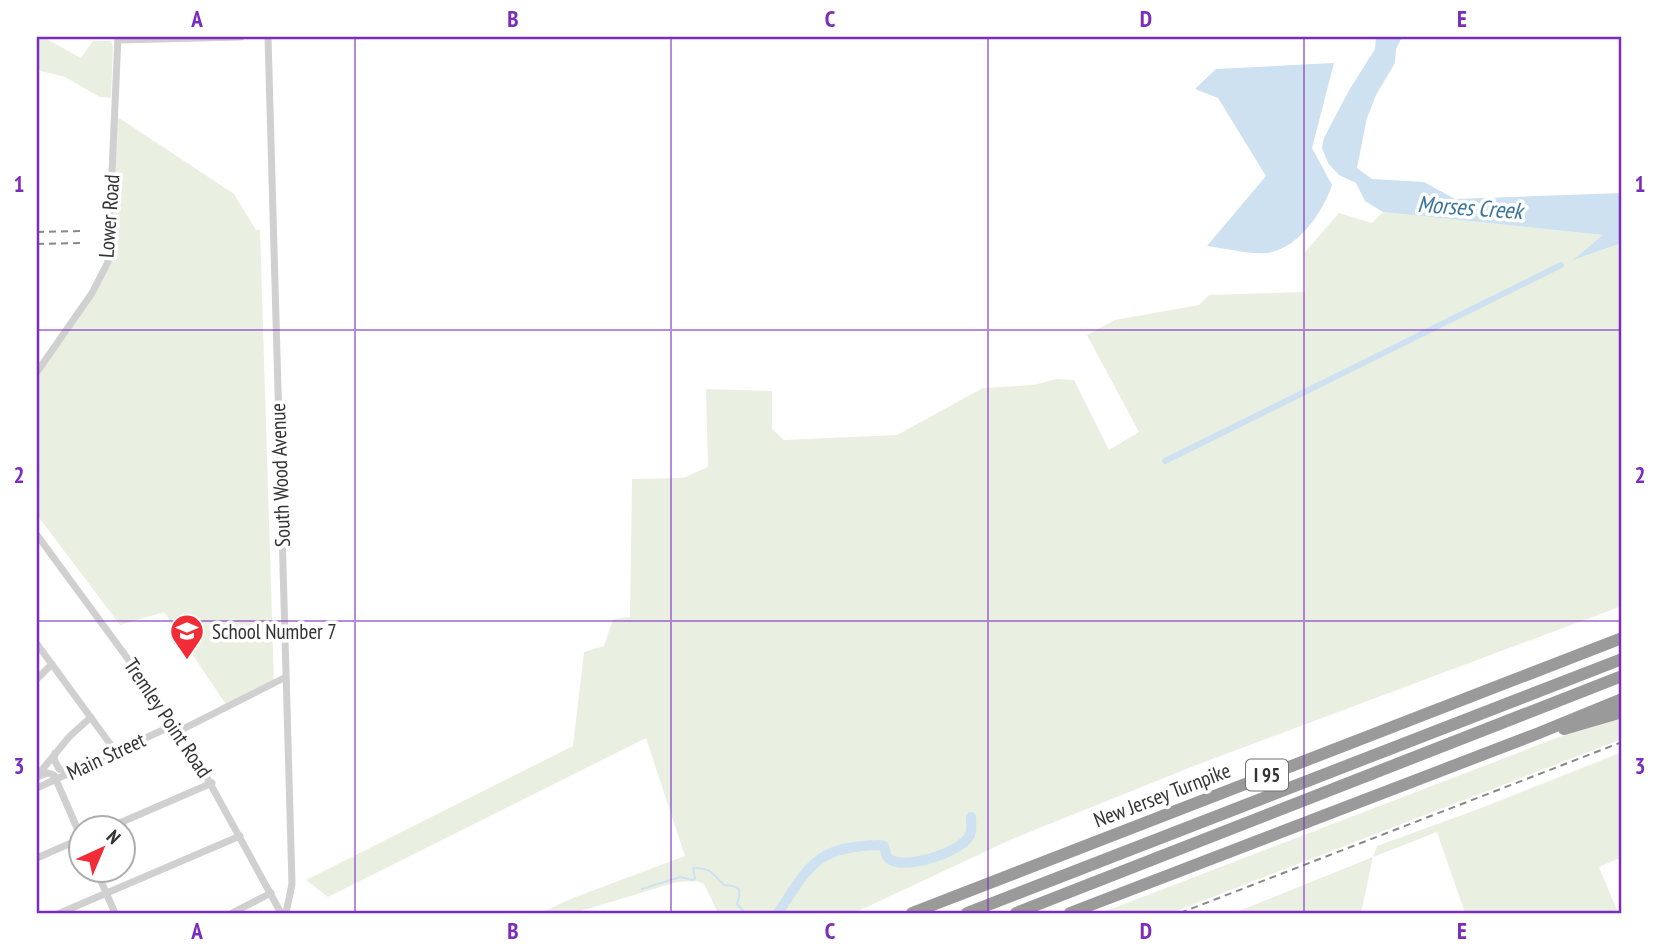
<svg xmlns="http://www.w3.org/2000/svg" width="1659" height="950" font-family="'PT Sans Narrow',sans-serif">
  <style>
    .green { fill: #e9f0e1 }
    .water { fill: #cde1f0 }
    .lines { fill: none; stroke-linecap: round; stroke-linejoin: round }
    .stream { stroke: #cde1f0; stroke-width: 2 }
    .canal { stroke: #cde1f0; stroke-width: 6 }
    .river { stroke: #cde1f0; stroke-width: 10 }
    .minor { stroke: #d0d0d0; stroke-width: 7 }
    .motorway { stroke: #9a9a9a; stroke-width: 12 }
    .rail { stroke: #888; stroke-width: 2; stroke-dasharray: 7 5; stroke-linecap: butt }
    .grid { fill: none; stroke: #7b2cbf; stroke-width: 2; stroke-opacity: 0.55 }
    .labels { text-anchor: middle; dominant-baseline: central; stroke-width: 7; stroke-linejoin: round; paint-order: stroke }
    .shield { fill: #fff; stroke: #707070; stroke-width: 2 }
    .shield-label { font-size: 19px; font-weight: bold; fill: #333 }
    .street-label { font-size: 21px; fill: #333; stroke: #fff }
    .poi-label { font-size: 21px; fill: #333; stroke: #fff; text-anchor: start }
    .water-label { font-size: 23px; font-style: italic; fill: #39749d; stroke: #fff }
    .neatline { fill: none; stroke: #7b2cbf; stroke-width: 2.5 }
    .grid-label { font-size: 23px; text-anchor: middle; font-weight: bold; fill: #7b2cbf }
  </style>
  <rect width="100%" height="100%" fill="#fff"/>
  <!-- green -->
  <path class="green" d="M37,37H43L81,58L93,41H111L113,47L111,98L100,97L65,77L37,70Z
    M113,114L234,194L256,230H260L274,683L227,706L164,612L120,625L37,515V372L103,275Z
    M1383,212L1604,235L1576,259L1622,243V473L1619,498L1622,518V606L1199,764L1010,840L854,913H718L704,884L697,881L677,882L574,913H540L573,898L685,856L646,738L328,897L306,880L573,746L584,652L604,646L613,619L630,617L632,479L683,478L708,467L706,389L772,391V429L784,440L897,435L983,388L1034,385L1056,379L1074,380L1109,450L1139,432L1087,335L1115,320L1199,305L1209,295L1305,292V252L1339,213L1372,223Z
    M1622,713V739L1171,913H1101Z
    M1622,752V857L1599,867L1618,913H1465L1437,832L1373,857L1361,913H1234L1373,857L1377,846L1484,807Z"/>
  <!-- water -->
  <path class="water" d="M1376,37H1402L1396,49L1395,63L1376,95L1367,118L1357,168L1372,179L1424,182L1455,199L1622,193V243L1573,260L1603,235L1383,212L1365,201L1356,183L1339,175L1328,163L1322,148L1324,138L1348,92L1375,49Z
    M1334,63L1312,148L1332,185C1323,212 1298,249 1267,253C1251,255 1224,248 1207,246L1266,176L1218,98L1195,89L1216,69Z"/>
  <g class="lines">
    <!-- stream -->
    <path class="stream" d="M642,889L680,877L693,880L695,878L693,868C710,867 713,874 724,885C741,886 742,889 737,904L745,913"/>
    <!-- canal -->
    <path class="canal" d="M1165,461L1561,265"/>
    <!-- river -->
    <path class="river" d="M778,913C810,865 815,847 879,845L884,846C886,851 885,857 891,860C908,869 957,853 968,838C973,832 971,824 971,817"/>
    <!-- minor -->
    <path class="minor" d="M268,37L292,884L286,913
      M118,40L241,37
      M37,372L92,293L108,262L118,37
      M37,535L183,734L281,913
      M37,644L116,752
      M37,679L52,664
      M181,730L286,677
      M55,753L54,759L59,769L71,772
      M37,776L69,737L91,717
      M37,777L48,773L54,775L80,835
      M37,788L176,724
      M108,828L212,783
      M37,858L80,839
      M96,870L115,913
      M60,913L240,836
      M232,913L271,893"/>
    <!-- motorway -->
    <path class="motorway" d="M1564,729L1622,712
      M912,913L1622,638
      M967,913L1622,659
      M1016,913L1622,676
      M1070,913L1539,733L1622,699"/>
    <!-- rail -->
    <path class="rail" d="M37,232L80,231
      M37,244L80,243
      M1180,913L1622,742"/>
  </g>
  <!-- grid -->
  <path class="grid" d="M355,37V913M671,37V913M988,37V913M1304,37V913M37,330H1622M37,621H1622"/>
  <!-- icons -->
  <defs>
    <g id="school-pin" transform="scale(1.75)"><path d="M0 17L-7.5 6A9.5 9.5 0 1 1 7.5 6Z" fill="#f22c36" stroke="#fff"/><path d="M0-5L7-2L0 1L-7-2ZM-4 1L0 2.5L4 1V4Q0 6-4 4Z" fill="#fff"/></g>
  </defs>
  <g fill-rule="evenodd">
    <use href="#school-pin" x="187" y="631"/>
  </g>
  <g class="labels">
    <!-- shield labels -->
    <rect class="shield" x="1246" y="759.5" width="42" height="31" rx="5"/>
    <g class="shield-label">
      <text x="1267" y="775">I 95</text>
    </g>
    <!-- street labels -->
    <g class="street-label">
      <text transform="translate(109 216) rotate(-86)">Lower Road</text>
      <text transform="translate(280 475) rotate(-92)">South Wood Avenue</text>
      <text transform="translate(168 718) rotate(56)">Tremley Point Road</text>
      <text transform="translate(106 756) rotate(-25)">Main Street</text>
      <text transform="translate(1162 795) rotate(-21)">New Jersey Turnpike</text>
    </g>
    <!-- poi labels -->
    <g class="poi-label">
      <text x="212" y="631">School Number 7</text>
    </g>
    <!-- water labels -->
    <g class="water-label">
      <text transform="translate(1470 207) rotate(4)">Morses Creek</text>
    </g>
  </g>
  <!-- border -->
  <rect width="1659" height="950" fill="none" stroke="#ffffff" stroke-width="77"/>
  <!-- north arrow -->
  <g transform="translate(102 849) rotate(44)"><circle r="33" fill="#ffffff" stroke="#adadad" stroke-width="2"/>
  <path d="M0-5L12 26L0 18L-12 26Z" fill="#f22c36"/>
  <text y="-10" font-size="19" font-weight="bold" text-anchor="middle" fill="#333333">N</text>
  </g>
  <rect x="38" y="38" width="1582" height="874" class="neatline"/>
  <g class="grid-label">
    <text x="197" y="27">A</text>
    <text x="513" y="27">B</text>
    <text x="830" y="27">C</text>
    <text x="1146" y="27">D</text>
    <text x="1462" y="27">E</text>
    <text x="19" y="192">1</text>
    <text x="1640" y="192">1</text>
    <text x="19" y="483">2</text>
    <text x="1640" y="483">2</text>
    <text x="19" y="774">3</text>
    <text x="1640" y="774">3</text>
    <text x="197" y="939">A</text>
    <text x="513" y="939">B</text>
    <text x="830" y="939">C</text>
    <text x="1146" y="939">D</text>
    <text x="1462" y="939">E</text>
  </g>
</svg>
